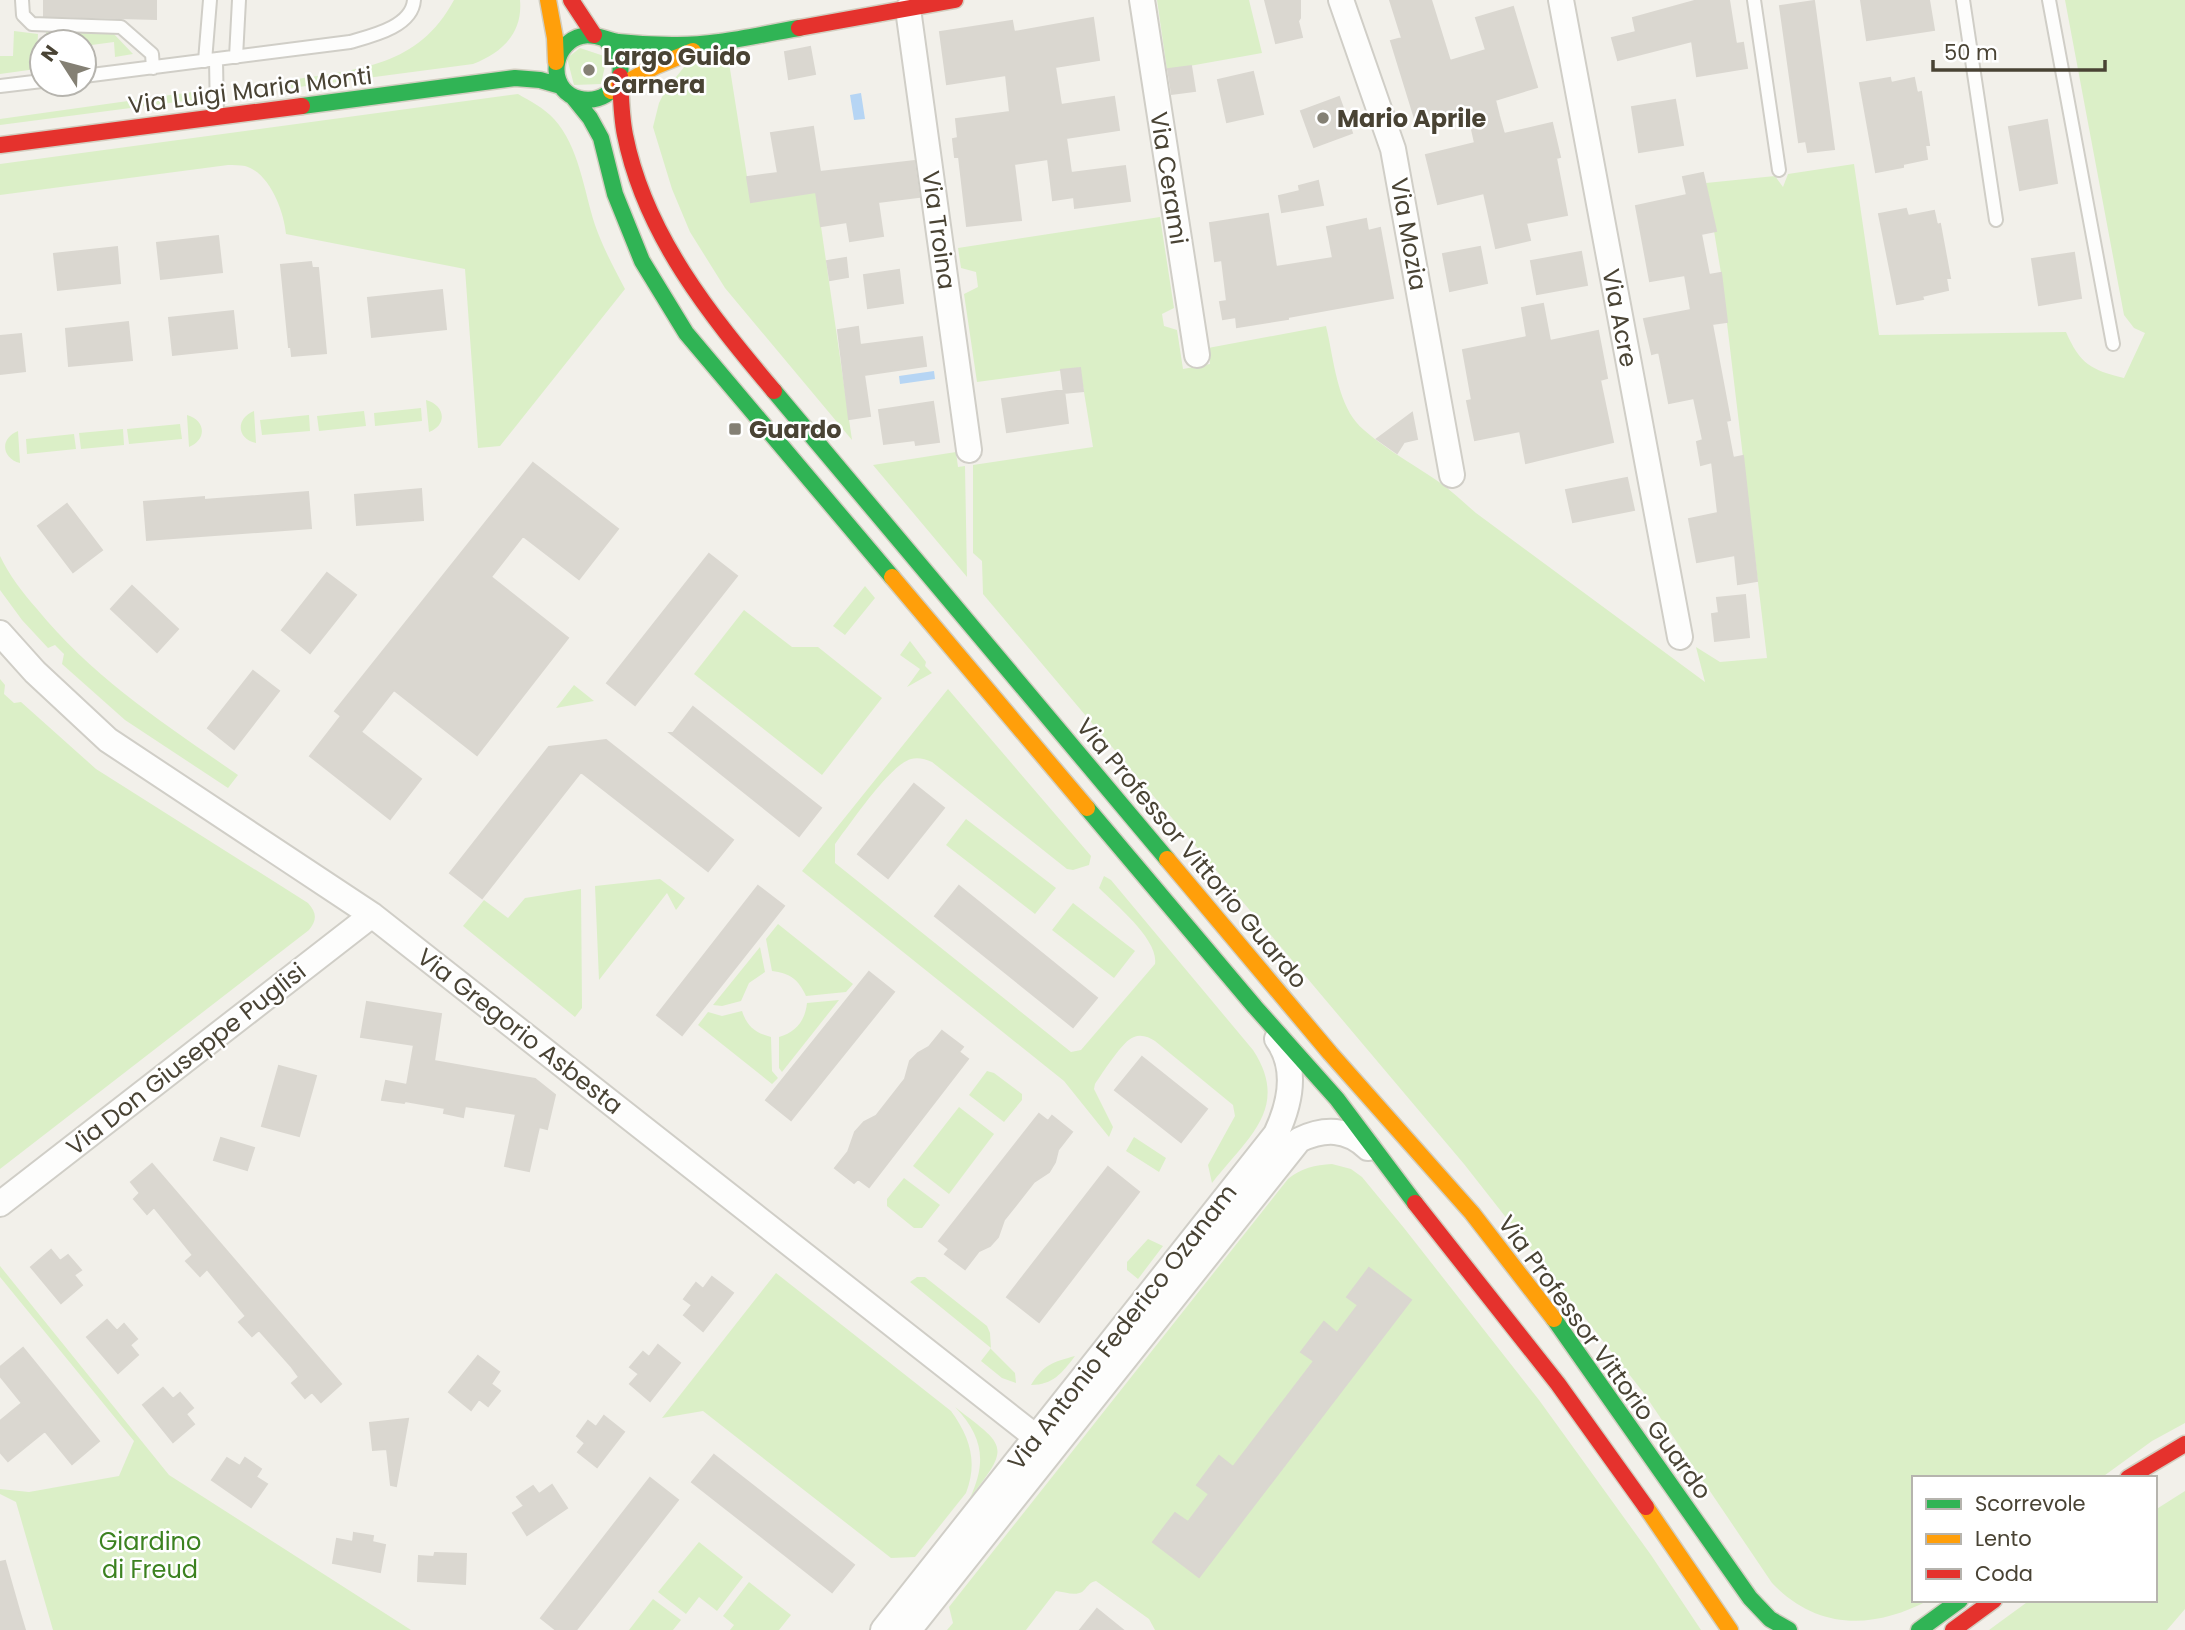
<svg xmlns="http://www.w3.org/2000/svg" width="2185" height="1630" font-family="Poppins,sans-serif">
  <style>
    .green { fill: #dbefc7 }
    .water { fill: #b6d5f4 }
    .building { fill: #dad7d0; stroke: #dad7d0; stroke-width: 2 }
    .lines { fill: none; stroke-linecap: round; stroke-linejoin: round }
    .lane-casing { stroke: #d0cec7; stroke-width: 16 }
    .street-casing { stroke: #d0cec7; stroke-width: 28 }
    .fast-casing { stroke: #d2cec0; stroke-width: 19 }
    .slow-casing { stroke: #d2cec0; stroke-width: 19 }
    .jam-casing { stroke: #d2cec0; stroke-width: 19 }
    .lane { stroke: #fdfdfc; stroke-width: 12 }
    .street { stroke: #fdfdfc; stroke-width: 24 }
    .fast { stroke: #30b455; stroke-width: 16 }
    .slow { stroke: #ff9f0a; stroke-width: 16 }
    .jam { stroke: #e5322d; stroke-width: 16 }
    .poi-dot { fill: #848074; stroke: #fff; stroke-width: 2.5 }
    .labels { text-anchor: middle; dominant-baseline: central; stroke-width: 5; stroke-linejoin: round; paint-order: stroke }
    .poi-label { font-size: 24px; font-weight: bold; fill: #494334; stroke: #fff; text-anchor: start }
    .street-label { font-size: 24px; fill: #494334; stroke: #fff }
    .park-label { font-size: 24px; fill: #3c8220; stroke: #fff }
  </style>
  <rect width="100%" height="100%" fill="#f2f0ea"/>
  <!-- green -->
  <path class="green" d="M454,0H520C523,33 502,53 473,64L291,88V80C359,69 418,67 454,0Z
    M1157,0H1249L1262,53L1167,70Z
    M2065,0H2185V1423L2152,1441L2101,1478H1914V1600H1929C1873,1630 1817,1630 1772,1583L1643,1392L1464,1164L983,594L982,561L973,553V465L1093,447L1080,368L977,382L964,294L978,287L976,272L961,268L958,248L1160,217L1174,308L1162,314L1164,326L1177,330L1183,369L1210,364L1208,348L1326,326C1333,355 1336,393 1353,418C1366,438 1418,467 1439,482C1452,491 1464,503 1476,513L1705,682L1696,647L1720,662L1767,658L1721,273L1706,183L1775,176L1783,187L1788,174L1854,164L1879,335L2066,332C2080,364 2091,370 2124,378L2145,333L2134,328L2124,315Z
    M14,31L38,34L36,69L0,74V56H13Z
    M46,32L113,33L133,54L115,57L114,42L84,46V42H46Z
    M580,48L607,57L601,84L574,85L567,58Z
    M727,50L751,202L816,192L852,440L725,288L690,232L672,189L653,127L659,103L665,91L692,57Z
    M199,91L192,100L0,125V119Z
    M518,94C530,101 544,108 554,119C579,146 584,191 595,225C603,248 614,268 625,289L500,446L478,448L465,269L286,234C284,212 270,173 245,166C240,165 233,165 228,165L0,195V164Z
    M426,400C445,405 448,425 429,432Z
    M421,408L422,421L375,426L374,413Z
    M254,411L256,443C237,439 235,419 254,411Z
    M364,411L366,426L319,431L317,416Z
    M187,415C206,420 207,440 189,447Z
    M309,415L310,431L262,435L260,420Z
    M180,424L182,439L129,444L127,429Z
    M123,429L124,445L81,449L79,433Z
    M18,431L20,463C1,458 0,438 18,431Z
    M74,434L76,449L27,454L26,439Z
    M956,452L958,467L965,466L967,577L873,465Z
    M0,556C9,575 23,593 37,609C93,678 166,725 238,775L228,788L125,720L62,664L64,654L55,645L48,648L22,620L0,590Z
    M865,586L875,598L845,635L833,626Z
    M744,610L792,647H818L882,698L822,775L694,674Z
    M910,641L926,662L925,666L932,673L907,687L920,669L900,655Z
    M0,679L5,685L4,694L14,703L21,702L96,769L308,903C317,913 317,920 309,930L0,1169Z
    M574,685L594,701L556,708Z
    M948,689L1091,856L1089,865L1073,870L1067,869L932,762C925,759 918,757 911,759C890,765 854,819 840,837L835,844V863L1071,1052L1081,1050L1155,964C1159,940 1116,905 1099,888L1104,876L1111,880L1253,1050C1291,1108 1247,1138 1212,1183L1208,1165L1235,1116L1233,1105L1155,1041C1149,1037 1141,1034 1134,1037C1123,1040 1102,1074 1095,1084L1094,1089L1113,1127L1109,1137L1064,1081L802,871Z
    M966,819L1056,888L1035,914L946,845Z
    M660,879L685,898L676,910L667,893L599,980L595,886Z
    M581,889L582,1008L575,1017L463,926L484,900L508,918L525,898Z
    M1073,903L1135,951L1114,978L1052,930Z
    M778,924L853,984L846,992L806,996C799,980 790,973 772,971L766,939Z
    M760,947L765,972L749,983L741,1001L722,1006L713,1005Z
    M839,1000L782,1072L779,1068V1037C796,1032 805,1021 807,1003Z
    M742,1011C747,1026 755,1033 771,1037L772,1071L778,1078L772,1084L698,1025L708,1012L722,1016Z
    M987,1071L994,1073L1022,1094V1100L1004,1122L969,1095Z
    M959,1107L994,1134L949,1194L913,1166Z
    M1134,1137L1166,1158L1159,1172L1126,1151Z
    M1332,1164L1351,1169L1362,1177L1404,1228L1539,1400L1651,1555L1701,1630H1155L1149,1619L1096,1581C1088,1583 1088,1587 1082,1592C1075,1596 1064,1592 1056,1591L1026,1630H947L953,1623L949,1607L1288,1179C1301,1168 1315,1165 1332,1164Z
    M904,1178L940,1205L922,1228H914L887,1206V1199Z
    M1148,1239L1163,1246L1138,1279L1127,1270V1262Z
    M0,1266L169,1475L411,1630H53L16,1502L0,1494V1489L29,1492L119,1476L134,1441L0,1277Z
    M776,1273L951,1411C970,1437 978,1462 966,1493L915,1557L891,1558L703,1411L662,1418Z
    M917,1277H925L987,1326L990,1333L991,1349L1015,1373L1016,1383L1002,1378L981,1361L991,1348L910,1282Z
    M1075,1356C1062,1373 1053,1385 1031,1385C1043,1365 1053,1362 1075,1356Z
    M955,1407C1005,1446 1012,1445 970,1498C987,1462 983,1436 955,1407Z
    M2185,1491V1609L2167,1630H1989L2030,1600H2155V1510Z
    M699,1542L743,1577L717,1611L699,1597L686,1614L658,1592Z
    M749,1582L791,1615L779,1630H730L734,1625L723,1616Z
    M653,1599L681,1620L673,1630H629Z"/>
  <!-- water -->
  <path class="water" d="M861,93L865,119L854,120L850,95Z
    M934,371L935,379L900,384L899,376Z"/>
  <!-- building -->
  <path class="building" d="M44,0H156V19L44,16Z
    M1265,0H1300V18L1298,21L1302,37L1276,43Z
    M1390,0H1431L1450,61L1486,50L1476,18L1513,7L1537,87L1495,100L1499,116L1504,134L1552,123L1560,157L1556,158L1567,215L1526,223L1530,240L1496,248L1484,193L1438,204L1426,155L1475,143L1467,107L1416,122L1391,41L1402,38Z
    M1698,0H1729L1736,44L1743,43L1747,68L1697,76L1692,41L1618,60L1612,38L1636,32L1633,18Z
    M1861,0H1929L1934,30L1867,40Z
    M1814,1L1834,149L1808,152L1806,141L1799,142L1780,6Z
    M1093,18L1099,60L1055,67L1061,105L1114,97L1119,130L1066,138L1071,173L1125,166L1130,201L1075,208L1074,197L1053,200L1048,159L1014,164L1021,220L967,226L959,157H955L953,139L958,138L956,119L1010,112L1006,75L947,84L940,32L1012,21L1014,32Z
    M810,47L815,74L789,79L785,52Z
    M1191,66L1195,91L1172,94L1168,69Z
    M1253,72L1263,114L1227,122L1218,80Z
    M1890,78L1891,83L1914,78L1917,93L1921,92L1929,145H1925L1927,159L1903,164V167L1876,172L1860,83Z
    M1339,97L1352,133L1314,147L1301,111Z
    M1675,100L1683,145L1639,152L1632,107Z
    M2047,120L2057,183L2020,190L2009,127Z
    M813,127L820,172L914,161L919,197L878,202L883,236L850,241L847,222L821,226L816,192L751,202L747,177L778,173L771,133Z
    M1703,173L1716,231L1701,234L1709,275L1721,273L1727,322L1712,324L1730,420L1726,421L1733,458L1743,456L1757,581L1738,584L1735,555L1697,562L1689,519L1718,513L1712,462L1701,465L1697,442L1703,440L1694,398L1669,403L1659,352L1652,354L1644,319L1691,310L1685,275L1650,281L1636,206L1687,195L1683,177Z
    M1318,181L1323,205L1282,212L1279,196L1300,191L1299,186Z
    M1906,209L1908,216L1934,211L1937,225L1940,224L1950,278H1946L1948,290L1922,296L1923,299L1897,304L1879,214Z
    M1268,214L1276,267L1333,258L1327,227L1366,219L1368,231L1380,228L1393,298L1288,317V319L1237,327L1236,317L1223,319L1220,302L1227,301L1222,260L1215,261L1210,223Z
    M218,236L222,272L161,279L157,243Z
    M117,247L120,283L58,290L54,254Z
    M1480,247L1487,283L1450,291L1443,254Z
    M1581,252L1587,285L1537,294L1531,261Z
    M2074,253L2081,298L2039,305L2032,259Z
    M846,258L848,277L830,280L827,261Z
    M311,262L312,268H318L326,353L292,356L291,347H289L281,265Z
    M899,270L903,303L868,308L864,275Z
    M442,290L446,329L372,337L368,298Z
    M1543,304L1550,341L1598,331L1607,378L1600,380L1613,442L1526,463L1520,431L1475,440L1467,401L1472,400L1463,350L1527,337L1522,308Z
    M233,311L237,348L173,355L169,318Z
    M128,322L132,360L69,366L66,329Z
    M858,327L860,345L922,337L926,366L864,375L870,416L849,419L838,330Z
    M21,334L25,371L0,374V336Z
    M1080,368L1083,391L1064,393L1061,370Z
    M1064,390L1068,423L1007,432L1002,399Z
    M933,402L939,442L916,445L915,440L884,444L879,410Z
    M1412,413L1417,439L1404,442L1397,453L1377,439Z
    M533,463L618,529L579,579L523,536L491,577L568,638L477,755L394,690L361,732L421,779L390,819L310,756L341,716L335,711Z
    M1627,478L1634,510L1573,522L1566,490Z
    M421,489L423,520L357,525L355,495Z
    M308,492L311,528L147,540L144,502L204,497V500Z
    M67,504L102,550L73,572L38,526Z
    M709,554L737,576L635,705L607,683Z
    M327,573L356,595L310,653L282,630Z
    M132,586L178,629L157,652L111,609Z
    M1745,595L1749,637L1715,641L1712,614L1719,613L1717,598Z
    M253,671L279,691L234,749L208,728Z
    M693,707L821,808L799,836L670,733H673Z
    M606,740L733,840L708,871L581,772L482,898L450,873L549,747Z
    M914,784L944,808L888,878L858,854Z
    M758,886L784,906L682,1035L657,1015Z
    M959,886L1097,998L1073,1027L935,916Z
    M869,972L894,992L791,1120L766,1100Z
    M367,1002L441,1014L434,1061L535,1079L555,1095L547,1129L539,1127L529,1171L505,1166L516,1114L465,1106L463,1117L444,1113L445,1108L405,1101L404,1103L382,1100L386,1081L407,1085L414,1045L361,1037Z
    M942,1031L963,1047L959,1052L968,1059L869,1187L858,1179L854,1183L835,1168L848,1152L855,1132L864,1122L876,1116L905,1079L910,1061L918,1053L929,1047Z
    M1142,1057L1207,1109L1181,1142L1115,1090Z
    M279,1066L316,1076L299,1136L262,1126Z
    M1039,1114L1048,1121L1052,1116L1072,1132L1058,1150L1055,1162L1049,1172L1034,1182L1004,1220L998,1237L990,1246L979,1251L965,1269L945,1254L949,1249L939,1241Z
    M221,1138L254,1148L247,1170L214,1160Z
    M152,1164L341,1384L321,1402L312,1392L305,1398L292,1383L299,1377L291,1366L259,1330L252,1336L239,1322L246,1316L207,1269L200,1276L186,1261L193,1255L154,1207L147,1214L134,1199L140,1193L131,1182Z
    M1108,1167L1139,1192L1039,1322L1007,1297Z
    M51,1250L60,1261L68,1255L81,1270L74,1275L82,1285L61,1303L31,1267Z
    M1369,1268L1411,1300L1199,1577L1153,1542L1175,1513L1188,1522L1209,1494L1197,1485L1219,1456L1233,1467L1314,1361L1301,1352L1324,1322L1337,1333L1358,1305L1347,1297Z
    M712,1277L733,1293L703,1331L684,1315L692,1305L684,1299L696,1283L703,1289Z
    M107,1320L117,1331L124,1324L137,1339L130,1345L138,1355L118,1373L87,1337Z
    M658,1345L680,1363L650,1401L630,1384L639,1374L630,1367L643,1352L649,1357Z
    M23,1348L99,1441L72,1464L45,1431L8,1461L0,1452V1421L22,1403L0,1376V1367Z
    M478,1356L499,1372L491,1384L500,1391L488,1406L479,1399L471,1410L449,1392Z
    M163,1388L173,1399L180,1393L193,1408L186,1414L194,1424L173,1442L143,1405Z
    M604,1416L624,1432L597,1467L578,1452L585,1443L577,1436L588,1421L596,1427Z
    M408,1419L396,1486L391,1485L387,1449L373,1450L370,1423Z
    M714,1455L854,1565L832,1592L692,1482Z
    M227,1458L240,1466L245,1458L261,1469L256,1477L267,1484L251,1507L212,1480Z
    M650,1478L678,1500L576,1630H556L541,1618Z
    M552,1485L567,1508L527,1535L513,1513L524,1506L517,1497L533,1486L539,1494Z
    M354,1533L373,1536L372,1542L385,1545L380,1572L333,1563L337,1539L353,1542Z
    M435,1553L466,1554L465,1584L418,1581L419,1556L434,1557Z
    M5,1561L19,1610L25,1630H0V1562Z
    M1097,1609L1123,1630H1080Z"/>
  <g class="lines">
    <!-- lane casing -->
    <g class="lane-casing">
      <path id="lane" d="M22,0L23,15L32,24L121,27L152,54L153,68
        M1754,0L1779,170
        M1963,0L1996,220
        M2049,0L2113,344
        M236,57L239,0
        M216,60L217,117
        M205,61L210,0
        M84,76L350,42C371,36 412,27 414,0
        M0,86L42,81"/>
    </g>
    <!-- street casing -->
    <g class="street-casing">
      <path id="street" d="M1142,0L1197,355
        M1341,0L1393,149L1452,475
        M1561,0L1680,637
        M908,9L969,450
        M0,633L35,672L108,740L372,915L1051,1449
        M0,1204L372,915
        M883,1630L1276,1134C1290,1104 1298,1068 1277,1039
        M909,1630L1299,1140C1324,1128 1347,1128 1368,1148"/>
    </g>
    <!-- fast casing -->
    <g class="fast-casing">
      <path id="fast" d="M606,40C612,47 618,53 620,63C625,91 594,109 570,95C547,80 555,42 582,36C593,33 607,40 618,42C636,44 654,45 672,45C716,46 756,35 799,28
        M573,97L590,118L601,138L615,194L642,261L686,333L892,577
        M302,106L515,78L540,80L561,86
        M774,391L1167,859
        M1087,808L1255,1007L1337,1099L1415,1203
        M1554,1319L1750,1598L1770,1619L1789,1630
        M1919,1630L1960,1600"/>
    </g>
    <!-- slow casing -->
    <g class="slow-casing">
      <path id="slow" d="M548,0L555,38L556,62
        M611,91L656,66L693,51
        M892,577L1087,808
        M1167,859L1330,1053L1472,1213L1554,1319
        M1646,1507L1730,1630"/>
    </g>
    <!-- jam casing -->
    <g class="jam-casing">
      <path id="jam" d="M571,0L594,35
        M799,28L955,0
        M620,76C621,96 621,115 625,135C645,235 710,315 774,391
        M0,145L302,106
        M1415,1203L1558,1384L1646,1507
        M2128,1478L2185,1444
        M1953,1630L1994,1600"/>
    </g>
    <!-- lane -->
    <use href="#lane" class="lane"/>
    <!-- street -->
    <use href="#street" class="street"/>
    <!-- fast -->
    <use href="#fast" class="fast"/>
    <!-- slow -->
    <use href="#slow" class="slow"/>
    <!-- jam -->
    <use href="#jam" class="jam"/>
  </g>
  <!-- markers -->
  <g class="poi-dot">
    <circle cx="589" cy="70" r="7"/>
    <circle cx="1323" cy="118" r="7"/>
    <rect x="728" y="422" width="14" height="14" rx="3.5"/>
  </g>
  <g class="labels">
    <!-- poi labels -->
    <g class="poi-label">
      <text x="603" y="56">Largo Guido<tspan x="603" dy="28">Carnera</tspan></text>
      <text x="1337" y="118">Mario Aprile</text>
      <text x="749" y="429">Guardo</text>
    </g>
    <!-- street labels -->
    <g class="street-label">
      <text transform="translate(250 90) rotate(-7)">Via Luigi Maria Monti</text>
      <text transform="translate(1169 178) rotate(81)">Via Cerami</text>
      <text transform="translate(939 230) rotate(82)">Via Troina</text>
      <text transform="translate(1409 234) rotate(80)">Via Mozia</text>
      <text transform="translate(1620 318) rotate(79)">Via Acre</text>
      <text transform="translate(1192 853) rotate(50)">Via Professor Vittorio Guardo</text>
      <text transform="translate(520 1031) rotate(38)">Via Gregorio Asbesta</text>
      <text transform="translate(186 1059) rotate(-38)">Via Don Giuseppe Puglisi</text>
      <text transform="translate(1122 1327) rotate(-52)">Via Antonio Federico Ozanam</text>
      <text transform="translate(1605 1357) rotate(54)">Via Professor Vittorio Guardo</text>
    </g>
    <!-- park labels -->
    <g class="park-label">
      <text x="150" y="1541">Giardino<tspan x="150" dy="28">di Freud</tspan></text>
    </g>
  </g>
  <!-- legend -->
  <rect x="1912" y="1476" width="245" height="126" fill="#ffffff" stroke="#b6b4ae" stroke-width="2"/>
  <rect x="1926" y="1499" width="35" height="10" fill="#30b455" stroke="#b6b4ae" stroke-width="2"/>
  <text x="1975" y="1511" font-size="21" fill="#494334">Scorrevole</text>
  <rect x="1926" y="1534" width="35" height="10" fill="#ff9f0a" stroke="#b6b4ae" stroke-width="2"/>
  <text x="1975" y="1546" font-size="21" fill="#494334">Lento</text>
  <rect x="1926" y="1569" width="35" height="10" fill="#e5322d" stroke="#b6b4ae" stroke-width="2"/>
  <text x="1975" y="1581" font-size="21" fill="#494334">Coda</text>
  <!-- north arrow -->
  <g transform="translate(63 63) rotate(306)"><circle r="33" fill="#ffffff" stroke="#b6b4ae" stroke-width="2"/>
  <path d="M0-5L12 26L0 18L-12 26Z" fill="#848074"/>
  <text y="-10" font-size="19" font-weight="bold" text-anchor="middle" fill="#494334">N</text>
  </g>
  <!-- scale -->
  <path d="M1933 60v10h172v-10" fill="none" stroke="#494334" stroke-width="3.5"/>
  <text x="1944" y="60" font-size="21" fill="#494334" stroke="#ffffff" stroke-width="5" paint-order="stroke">50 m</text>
</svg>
